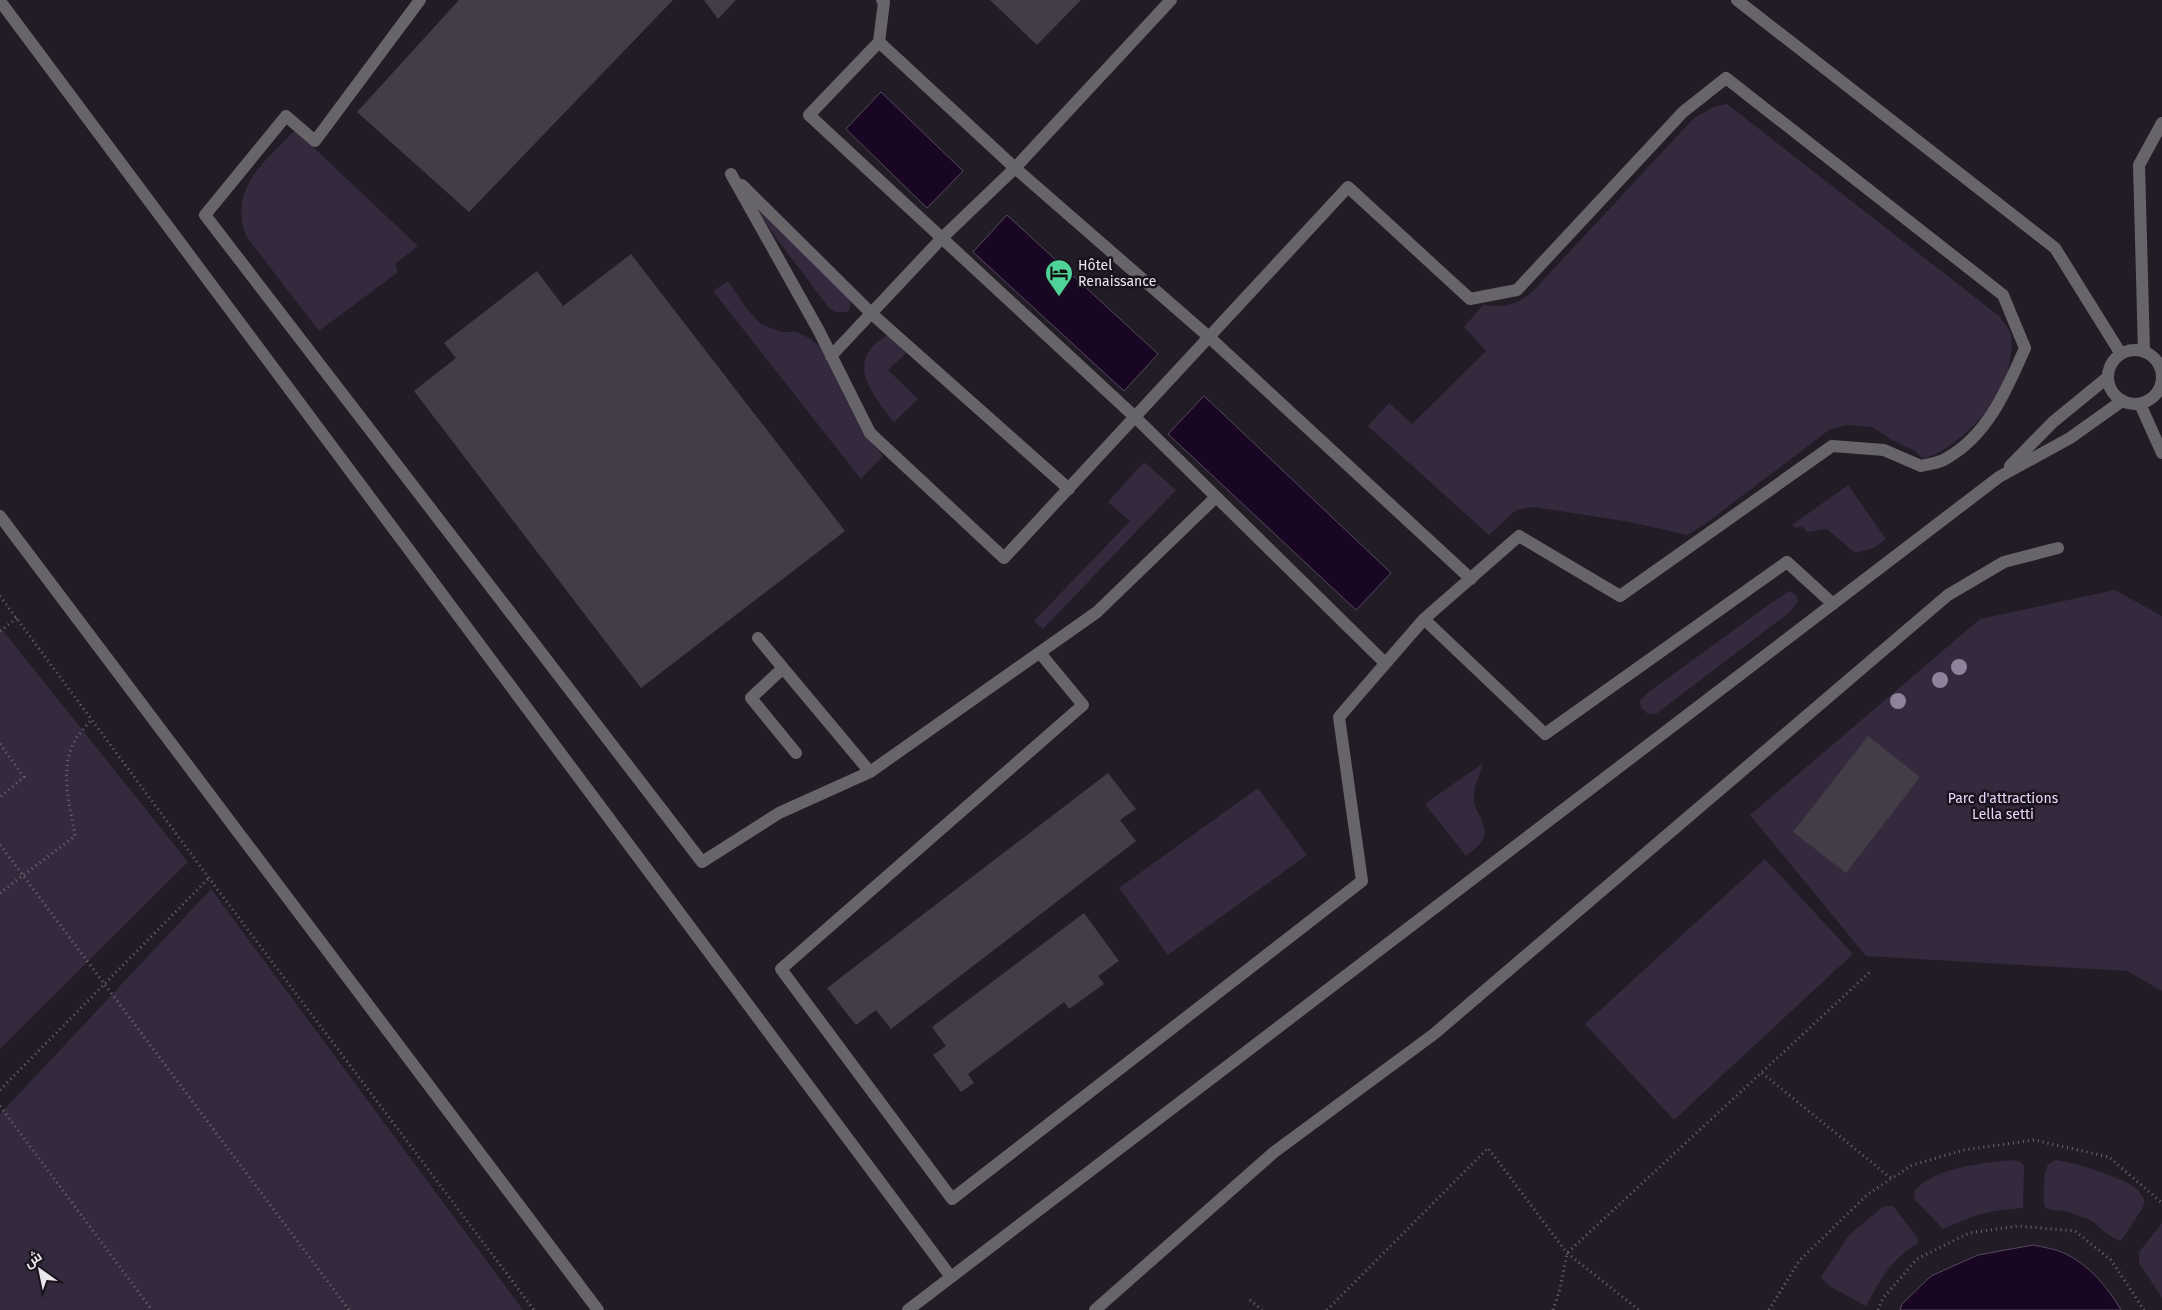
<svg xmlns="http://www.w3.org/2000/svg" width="2162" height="1310" font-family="'Fira Sans',Cairo,sans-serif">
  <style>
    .green { fill: #35293d }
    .water { fill: #180623; stroke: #574a60 }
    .building { fill: #433d47 }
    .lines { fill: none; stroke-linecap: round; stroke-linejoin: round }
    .path { stroke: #6d6971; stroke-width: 3; stroke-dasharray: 1 4; stroke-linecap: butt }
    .service { stroke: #68656a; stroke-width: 12 }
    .minor { stroke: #68656a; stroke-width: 12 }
    .tree { fill: #91829b }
    .labels { text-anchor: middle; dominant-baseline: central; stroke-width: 5; stroke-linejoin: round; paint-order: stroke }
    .poi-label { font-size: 14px; fill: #eae7ed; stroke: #18131c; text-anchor: start }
    .park-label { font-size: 14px; fill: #ecd6fc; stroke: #18131c }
  </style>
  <rect width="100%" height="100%" fill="#211c25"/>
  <!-- green -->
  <path class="green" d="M1727,104L1999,316C2002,321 2008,327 2010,332C2015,348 2007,381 1998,395C1985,419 1949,452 1923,459L1915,451L1894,441L1872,427L1846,425L1829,430L1705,524L1687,535L1630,522L1534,507L1516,510L1489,535L1368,426L1389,403L1412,424L1486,351L1464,327L1483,305C1506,307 1515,306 1533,291L1693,119L1713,107Z
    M295,130L418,246L395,264L398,272L319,331L246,236C228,188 265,162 295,130Z
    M752,202L852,301L848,312H836L829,308L774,235Z
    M728,281L747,309L761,324L782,332H797L809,338L822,348L860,427L883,456L861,479L713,291Z
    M888,334L906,353L888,370L918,399L894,422C881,405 854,376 868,353C872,345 881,340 888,334Z
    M1144,462L1176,490L1043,629L1034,621L1130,521L1108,502Z
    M1848,485L1886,539L1874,548L1855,553L1827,529L1807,532L1802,526L1796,528L1792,525Z
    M2115,590L2162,616V991L2127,971L1866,956L1750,815L1980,619Z
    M1790,591L1796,595L1798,601L1790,612L1656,714H1648L1641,708L1640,701L1646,694L1771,603Z
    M0,627L188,862L0,1049Z
    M1483,763C1480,777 1473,784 1474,800C1474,805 1477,810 1479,814C1490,836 1484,843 1466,856L1425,804Z
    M1258,788L1307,855L1168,955L1119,888Z
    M1765,859L1853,954L1674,1120L1585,1024Z
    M211,889L523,1310H0V1114Z
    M2013,1160L2020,1162L2024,1166L2023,1208L1995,1211L1974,1216L1943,1229L1915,1200L1914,1192C1931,1168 1986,1162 2013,1160Z
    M2055,1160C2071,1161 2129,1179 2139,1191C2141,1194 2143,1198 2145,1201L2142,1209L2121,1241L2110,1236L2092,1221L2066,1211L2051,1210L2045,1207C2043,1199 2043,1172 2048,1165C2048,1164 2054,1161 2055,1160Z
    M1884,1206H1893L1917,1237L1918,1243C1890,1260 1881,1279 1866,1306L1829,1286L1821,1277L1850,1234Z
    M2162,1223V1298L2139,1263V1252Z"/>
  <!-- water -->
  <path class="water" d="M881,92L963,171L927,208L846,129Z
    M1007,215L1158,354L1124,391L973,252Z
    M1204,396L1391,573L1356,610L1168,434Z
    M2033,1245C2043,1247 2055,1249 2064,1253C2089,1265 2107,1286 2121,1310H1900L1902,1304L1931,1276L1978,1255Z"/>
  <!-- building -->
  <path class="building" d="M459,0H673L469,212L357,112Z
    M704,0H736L718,19Z
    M990,0H1081L1037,45Z
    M631,254L845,531L641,688L414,391L456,358L444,343L537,271L563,306Z
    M1868,736L1920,777L1846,873L1793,832Z
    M1108,773L1136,809L1120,820L1136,841L891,1029L876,1010L856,1025L827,988Z
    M1084,913L1119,961L1098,976L1104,984L1069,1009L1064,1002L968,1074L974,1083L961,1092L933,1055L946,1046L932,1027Z"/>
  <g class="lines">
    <!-- path -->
    <path class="path" d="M0,596L209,878L534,1310
      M0,631L17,618
      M0,744L24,777L0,797
      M0,845L349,1310
      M0,893L75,836C70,805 58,766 77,737C82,731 87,725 92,719
      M1762,1073L1892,1179
      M0,1090L209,878
      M0,1106L152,1310
      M1250,1300L1262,1310
      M1327,1310L1488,1148L1567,1253L1639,1310
      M1553,1310L1560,1289L1567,1253L1871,971
      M1769,1310L1799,1261L1868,1194L1912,1165L1964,1150L2034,1140L2109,1157L2162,1203
      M1878,1310L1883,1298L1917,1259L1969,1233L2018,1226L2075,1231L2111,1260L2144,1310"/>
    <!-- service -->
    <path class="service" d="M420,0L315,141L286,116L205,215L702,862L779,813L870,772L1097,612L1216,497
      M882,0L884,2L879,42L809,115L1135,417L1385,663
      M879,42L1015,168L1209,337L1471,579
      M731,174L819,331L870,433L1004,558L1348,187L1470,299L1517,290L1683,112L1726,78L2003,295L2025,348C2007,389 1988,435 1947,458C1940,463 1929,464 1921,466L1884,450L1832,446L1620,596L1519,536L1424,619L1339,717L1362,881L952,1199L781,969L1083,705L1040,653
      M742,185L872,314L1069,489
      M831,356L942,238L1015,168L1171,0
      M1424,619L1545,734L1787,562L1833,604
      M758,638L870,772
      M783,668L751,698L796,753
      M1095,1310L1273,1153L1434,1034L1948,595L2004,562L2058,548"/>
    <!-- minor -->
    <path class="minor" d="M1737,0L2055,248L2121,354
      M0,1L951,1277
      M2108 377a27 27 0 1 1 54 0a27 27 0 1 1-54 0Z
      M2144,352L2139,165L2162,123
      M2140,404L2162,453
      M2010,466L2053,422L2108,377
      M0,516L598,1310
      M908,1310L1999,477L2070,438L2122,401"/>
  </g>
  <!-- trees -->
  <g class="tree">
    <circle cx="1959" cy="667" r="8"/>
    <circle cx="1940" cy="680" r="8"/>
    <circle cx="1898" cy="701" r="8"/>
  </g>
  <!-- icons -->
  <defs>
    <g id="hotel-pin" transform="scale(1.4375)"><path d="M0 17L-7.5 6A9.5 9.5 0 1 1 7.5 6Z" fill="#50d398" stroke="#18131c"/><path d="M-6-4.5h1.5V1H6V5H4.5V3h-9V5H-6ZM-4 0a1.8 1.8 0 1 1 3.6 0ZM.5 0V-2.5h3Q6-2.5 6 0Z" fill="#111"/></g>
  </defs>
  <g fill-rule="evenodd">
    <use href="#hotel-pin" x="1059" y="273"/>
  </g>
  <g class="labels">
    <!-- poi labels -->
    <g class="poi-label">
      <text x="1078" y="265">Hôtel<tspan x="1078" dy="16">Renaissance</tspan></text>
    </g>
    <!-- park labels -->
    <g class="park-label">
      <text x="2003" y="798">Parc d'attractions<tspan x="2003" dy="16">Lella setti</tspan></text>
    </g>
  </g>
  <!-- north arrow -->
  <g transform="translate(40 1270) rotate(327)" stroke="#18131c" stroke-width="4" paint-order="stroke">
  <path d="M0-4L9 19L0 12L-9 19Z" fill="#eae7ed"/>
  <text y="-8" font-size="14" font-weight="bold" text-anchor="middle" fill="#eae7ed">ش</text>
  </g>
</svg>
